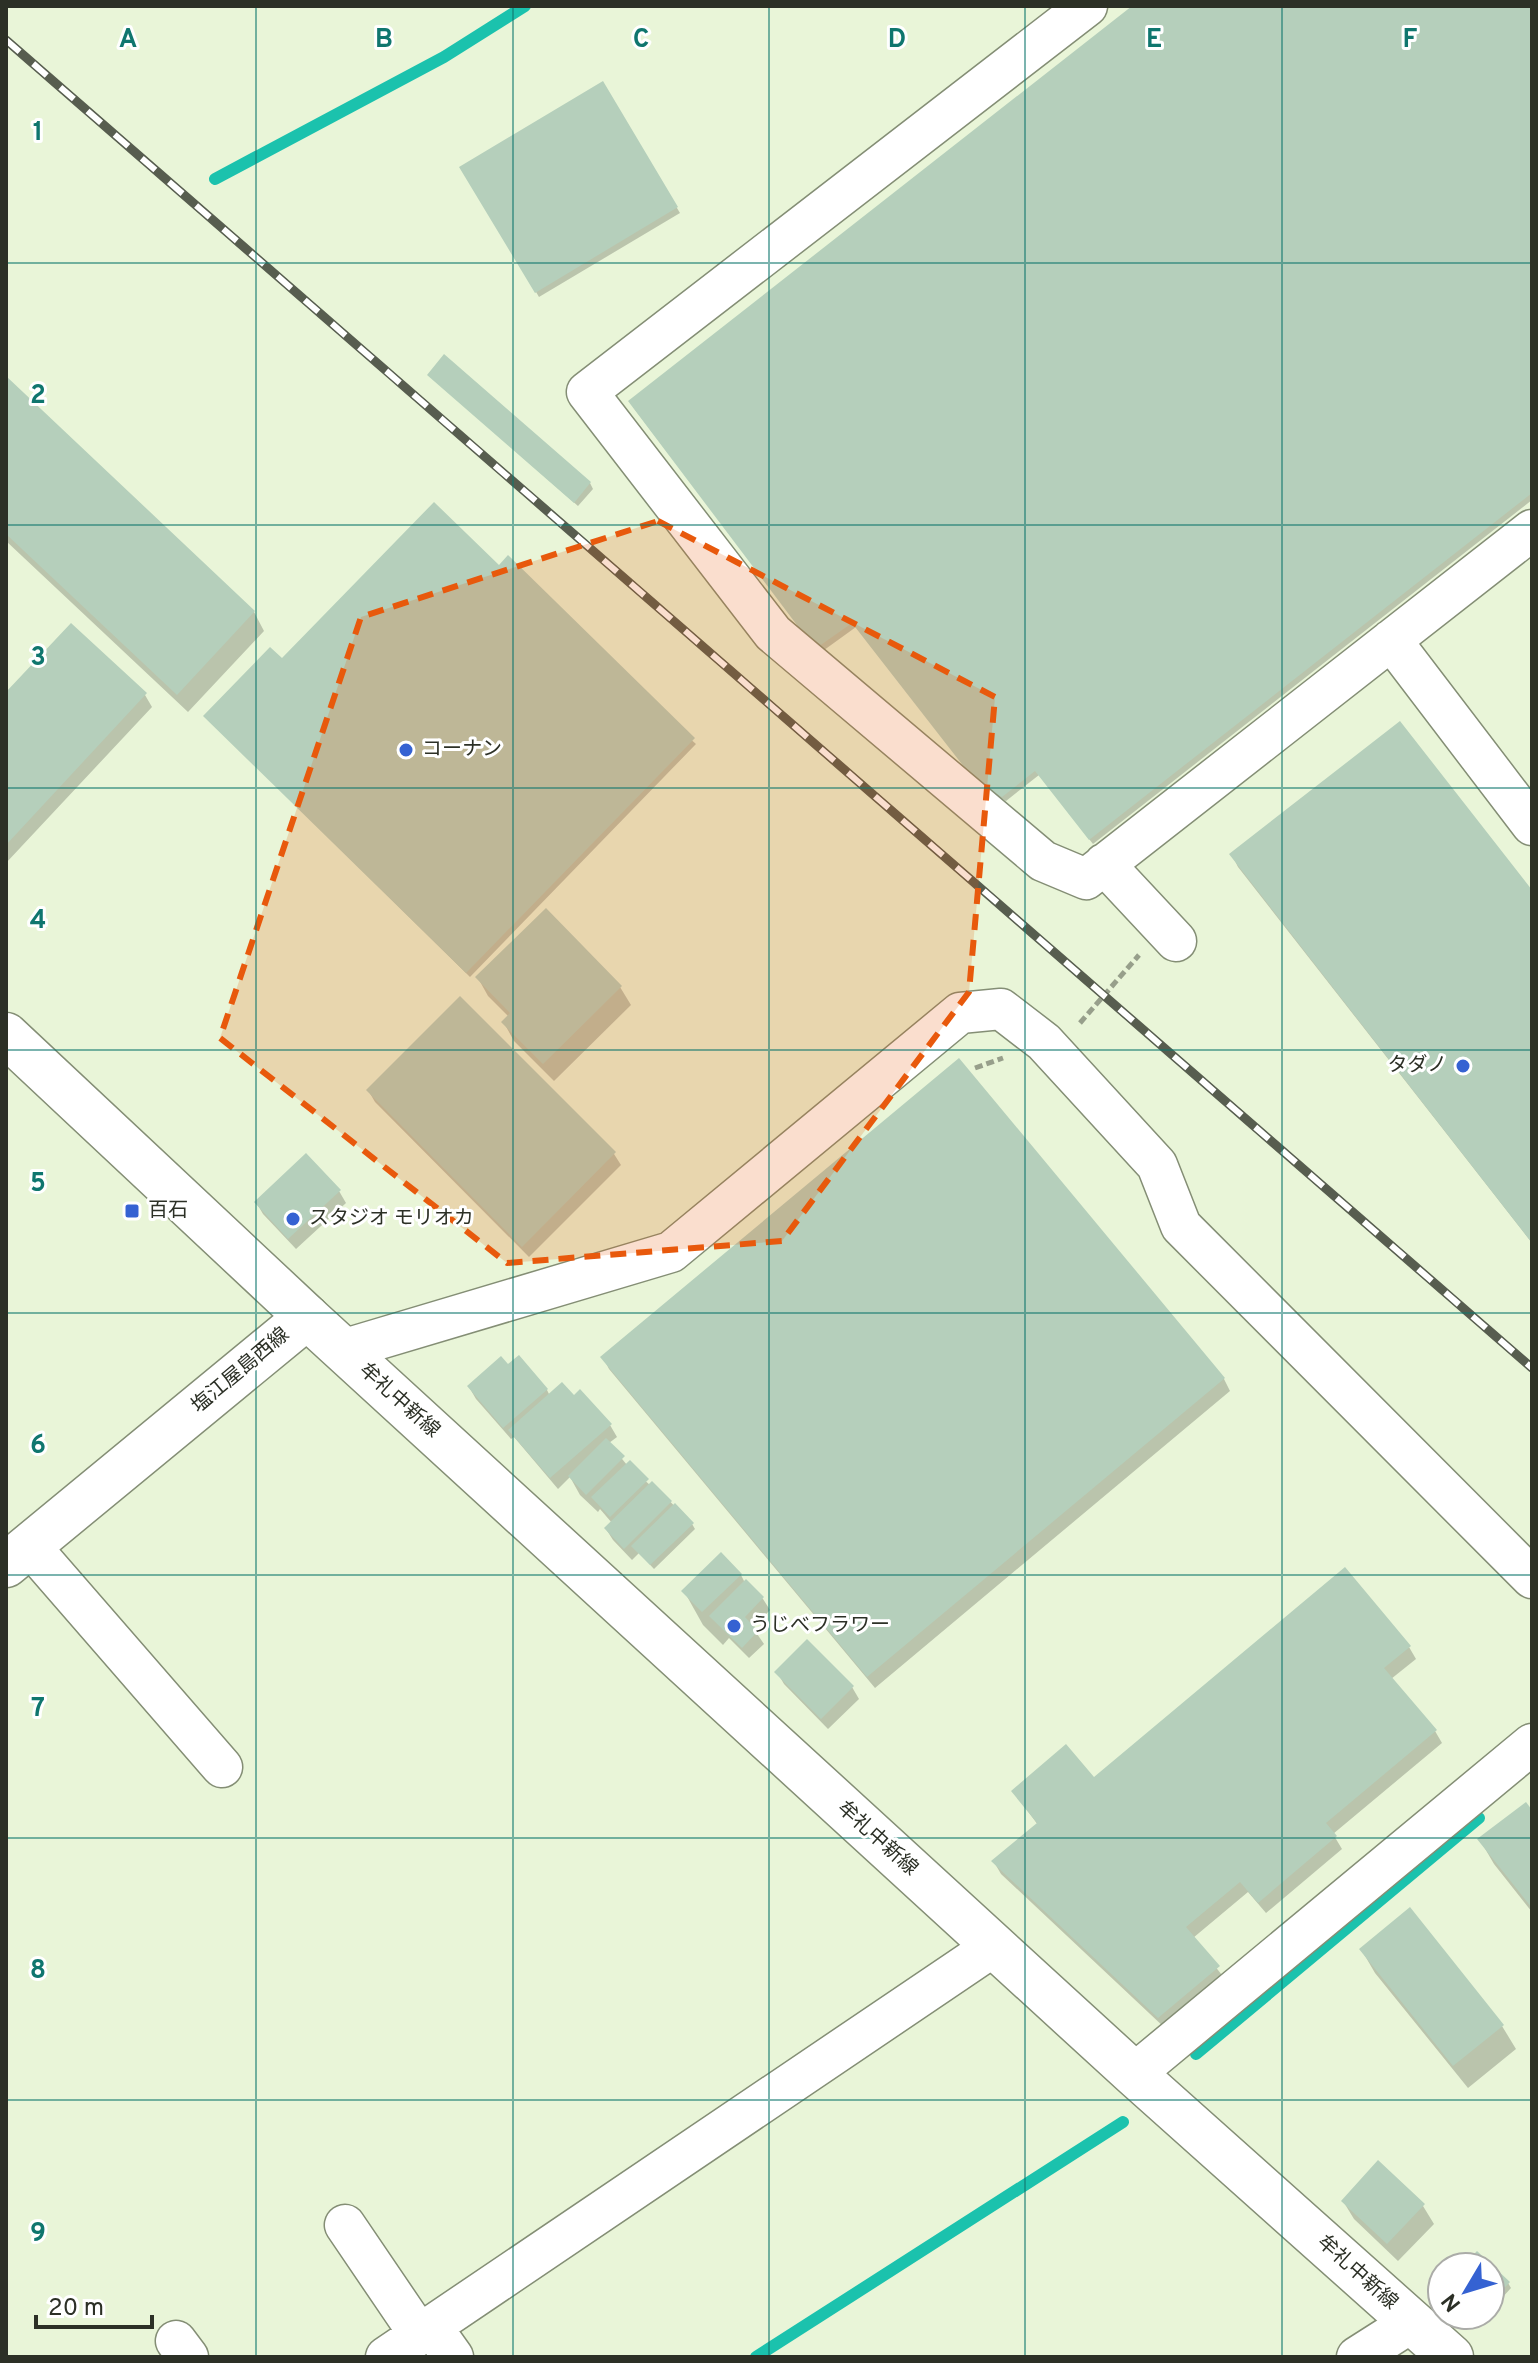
<svg xmlns="http://www.w3.org/2000/svg" width="1538" height="2363" font-family="Overpass,'Noto Sans JP',sans-serif">
  <style>
    .shadow { fill: #0003 }
    .lines { fill: none; stroke-linecap: round; stroke-linejoin: round }
    .stream { stroke: #1bc2ad; stroke-width: 12 }
    .building { fill: #b5cfbb }
    .minor-casing { stroke: #848e75; stroke-width: 43 }
    .secondary-casing { stroke: #848e75; stroke-width: 47 }
    .primary-casing { stroke: #848e75; stroke-width: 47 }
    .path { stroke: #979f8b; stroke-width: 5; stroke-dasharray: 8 4; stroke-linecap: butt }
    .minor { stroke: #fff; stroke-width: 40 }
    .secondary { stroke: #fff; stroke-width: 44 }
    .primary { stroke: #fff; stroke-width: 44 }
    .rail-casing { stroke: #575d4f; stroke-width: 9 }
    .rail { stroke: #fff; stroke-width: 6; stroke-dasharray: 18; stroke-linecap: butt }
    .marked { fill: #e8590c; fill-opacity: 0.2; stroke: #e8590c; stroke-width: 6; stroke-dasharray: 16 10; stroke-linejoin: round }
    .grid { fill: none; stroke: #0f766e; stroke-width: 2; stroke-opacity: 0.55 }
    .poi-dot { fill: #3562d2; stroke: #fff; stroke-width: 3 }
    .labels { text-anchor: middle; dominant-baseline: central; stroke-width: 6; stroke-linejoin: round; paint-order: stroke }
    .poi-label { font-size: 20px; fill: #2c3026; stroke: #fff; text-anchor: start }
    .street-label { font-size: 20px; fill: #2c3026; stroke: #fff }
    .grid-label { font-size: 26px; text-anchor: middle; font-weight: bold; fill: #0f766e; stroke: #fff; stroke-width: 6; stroke-linejoin: round; paint-order: stroke }
  </style>
  <rect width="100%" height="100%" fill="#e9f5d8"/>
  <!-- shadow -->
  <path class="shadow" d="M1135,6H1532V500L1093,844L1039,775L1006,801L980,786L856,627L820,653L633,407Z
    M602,84L680,213L539,297L462,167Z
    M429,375L590,483L593,489L578,506Z
    M6,379L254,612L264,631L188,712L6,541Z
    M499,568L696,744L470,977L205,716L282,661Z
    M6,695H145L152,707L6,863Z
    M1232,855L1532,893V1243L1238,867Z
    M478,978L620,987L631,1005L554,1081L514,1041L504,1023L509,1017L488,996Z
    M958,1061L1224,1379L1230,1391L875,1688L609,1369L603,1357Z
    M368,1090L614,1154L621,1165L529,1257L375,1102Z
    M339,1191L346,1203L296,1249L263,1214L256,1202Z
    M508,1367L547,1390L550,1396L574,1397L610,1425L617,1437L609,1443L627,1465L650,1485L652,1483L692,1524L695,1529L654,1569L639,1553L632,1560L613,1540L606,1529L612,1523L600,1509L598,1512L580,1495L570,1477L558,1489L514,1437L511,1439L476,1399L469,1387Z
    M741,1575L745,1583L763,1599L770,1610L753,1628L764,1644L749,1658L729,1638L723,1645L703,1625L684,1591Z
    M1409,1647L1416,1659L1391,1679L1435,1731L1442,1743L1333,1834L1342,1849L1266,1913L1248,1892L1193,1938L1225,1979L1166,2029L1001,1874L994,1862L1038,1825L1013,1791L1094,1780Z
    M777,1672L852,1687L859,1699L828,1729L784,1684Z
    M1532,1813V1912L1494,1864L1480,1840Z
    M1361,1949L1502,2026L1516,2049L1468,2088L1375,1973Z
    M1343,2201L1423,2206L1434,2224L1398,2261L1354,2219Z
    M1477,2254L1508,2283L1511,2288L1490,2311V2267H1465Z
    M1465,2315H1487L1477,2326Z"/>
  <g class="lines">
    <!-- stream -->
    <path class="stream" d="M215,179L444,57L525,6
      M1196,2054L1479,1818
      M756,2357L1123,2122"/>
  </g>
  <!-- building -->
  <path class="building" d="M1132,6H1532V493L1089,840L1035,771L1002,797L975,781L852,623L815,649L628,401Z
    M603,81L678,207L535,293L459,167Z
    M444,354L591,482L574,503L427,375Z
    M6,376L255,611L177,695L6,534Z
    M434,502L499,565L508,555L695,738L466,973L203,716L270,647L282,658Z
    M71,623L147,693L6,845V692Z
    M1400,721L1532,890V1243L1229,854Z
    M546,908L622,986L543,1064L501,1022L510,1013L475,977Z
    M460,996L616,1152L522,1247L366,1090Z
    M959,1058L1225,1378L867,1677L600,1357Z
    M306,1153L341,1190L288,1239L254,1202Z
    M519,1355L548,1389L503,1428L467,1386L501,1356L508,1364Z
    M562,1382L574,1395L580,1389L612,1424L550,1478L508,1430Z
    M606,1438L625,1456L586,1495L568,1476Z
    M630,1460L649,1479L610,1517L591,1497Z
    M652,1481L672,1501L624,1549L604,1528Z
    M675,1503L694,1523L650,1565L631,1546Z
    M721,1552L742,1574L702,1612L681,1591Z
    M1345,1567L1411,1646L1384,1668L1437,1730L1326,1823L1337,1836L1258,1903L1240,1882L1186,1927L1220,1966L1158,2018L991,1861L1037,1823L1011,1791L1066,1744L1094,1777Z
    M746,1579L764,1597L745,1617L758,1631L742,1648L709,1616Z
    M807,1639L854,1686L821,1719L774,1672Z
    M1526,1802L1532,1810V1908L1477,1839Z
    M1410,1907L1504,2025L1453,2066L1359,1949Z
    M1378,2160L1425,2204L1387,2244L1341,2201Z
    M1477,2251L1510,2282L1490,2303V2267H1462Z"/>
  <g class="lines">
    <!-- minor casing -->
    <g class="minor-casing">
      <path id="minor" d="M1087,6L587,392L773,633L1043,861L1086,879L1532,530
        M1391,640L1532,825
        M1104,864L1176,941
        M342,1350L671,1252L960,1013L1001,1009L1044,1042L1157,1165L1181,1226L1532,1578
        M29,1545L222,1767
        M1134,2074L1532,1744
        M345,2225L419,2334
        M431,2326L453,2357
        M176,2341L188,2357
        M386,2357L994,1946
        M1357,2357L1412,2322"/>
    </g>
    <!-- secondary casing -->
    <g class="secondary-casing">
      <path id="secondary" d="M307,1317L1134,2074L1451,2357"/>
    </g>
    <!-- primary casing -->
    <g class="primary-casing">
      <path id="primary" d="M6,1035L307,1317L6,1565"/>
    </g>
    <!-- path -->
    <path class="path" d="M1080,1023L1139,955
      M975,1068L1003,1058"/>
    <!-- minor -->
    <use href="#minor" class="minor"/>
    <!-- secondary -->
    <use href="#secondary" class="secondary"/>
    <!-- primary -->
    <use href="#primary" class="primary"/>
    <!-- rail casing -->
    <g class="rail-casing">
      <path id="rail" d="M6,40L1532,1368"/>
    </g>
    <!-- rail -->
    <use href="#rail" class="rail"/>
  </g>
  <!-- marked area -->
  <path class="marked" d="M658,521L995,697L969,992L782,1241L507,1263L220,1038L361,617Z"/>
  <!-- grid -->
  <path class="grid" d="M256,6V2357M513,6V2357M769,6V2357M1025,6V2357M1282,6V2357M6,263H1532M6,525H1532M6,788H1532M6,1050H1532M6,1313H1532M6,1575H1532M6,1838H1532M6,2100H1532"/>
  <!-- markers -->
  <g class="poi-dot">
    <circle cx="406" cy="750" r="8"/>
    <circle cx="1463" cy="1066" r="8"/>
    <rect x="124" y="1203" width="16" height="16" rx="4"/>
    <circle cx="293" cy="1219" r="8"/>
    <circle cx="734" cy="1626" r="8"/>
  </g>
  <g class="labels">
    <!-- poi labels -->
    <g class="poi-label">
      <text x="422" y="750">コーナン</text>
      <text x="1447" y="1066" text-anchor="end">タダノ</text>
      <text x="148" y="1211">百石</text>
      <text x="309" y="1219">スタジオ モリオカ</text>
      <text x="750" y="1626">うじべフラワー</text>
    </g>
    <!-- street labels -->
    <g class="street-label">
      <text transform="translate(241 1371) rotate(-40)">塩江屋島西線</text>
      <text transform="translate(399 1401) rotate(42)">牟礼中新線</text>
      <text transform="translate(877 1839) rotate(42)">牟礼中新線</text>
      <text transform="translate(1357 2273) rotate(42)">牟礼中新線</text>
    </g>
  </g>
  <g class="grid-label">
    <text x="128" y="47">A</text>
    <text x="384" y="47">B</text>
    <text x="641" y="47">C</text>
    <text x="897" y="47">D</text>
    <text x="1154" y="47">E</text>
    <text x="1410" y="47">F</text>
    <text x="38" y="140">1</text>
    <text x="38" y="403">2</text>
    <text x="38" y="665">3</text>
    <text x="38" y="928">4</text>
    <text x="38" y="1191">5</text>
    <text x="38" y="1453">6</text>
    <text x="38" y="1716">7</text>
    <text x="38" y="1978">8</text>
    <text x="38" y="2241">9</text>
  </g>
  <!-- border -->
  <rect width="1538" height="2363" fill="none" stroke="#2c3026" stroke-width="16"/>
  <!-- north arrow -->
  <g transform="translate(1466 2291) rotate(232)"><circle r="38" fill="#ffffff" stroke="#abaca8" stroke-width="2"/>
  <path d="M0-6L14 30L0 20L-14 30Z" fill="#3562d2"/>
  <text y="-12" font-size="22" font-weight="bold" text-anchor="middle" fill="#2c3026">N</text>
  </g>
  <!-- scale -->
  <path d="M36 2315v12h116v-12" fill="none" stroke="#2c3026" stroke-width="4"/>
  <text x="48" y="2315" font-size="24" fill="#2c3026" stroke="#ffffff" stroke-width="6" paint-order="stroke">20 m</text>
</svg>
